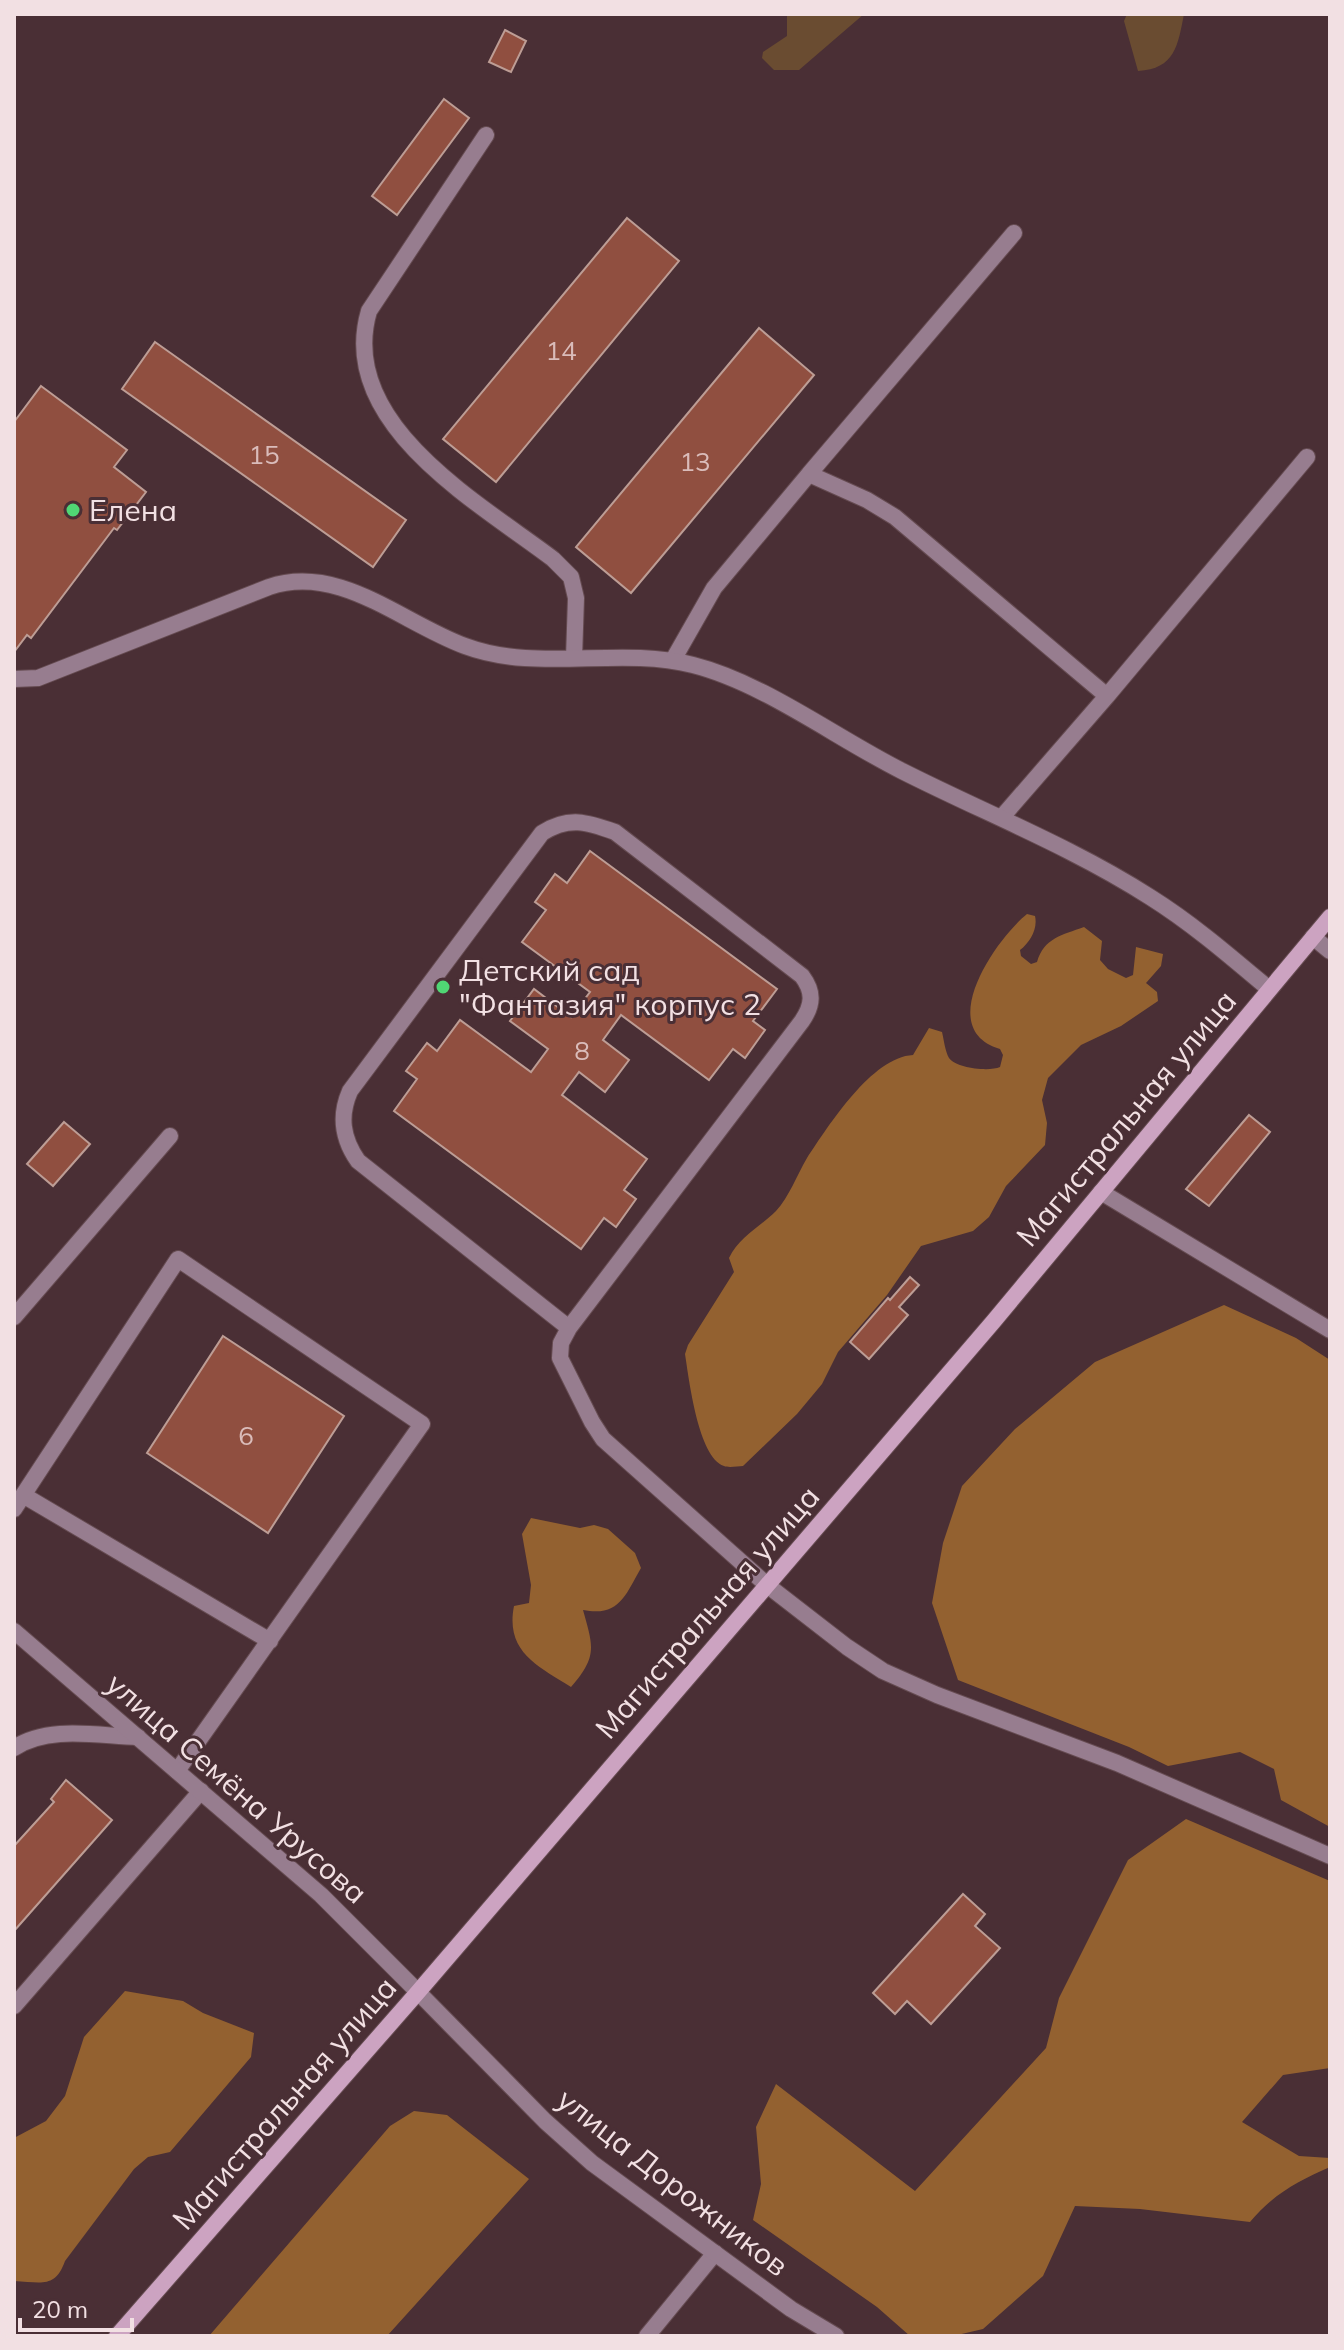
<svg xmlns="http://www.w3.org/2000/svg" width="1344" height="2350" font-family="Mulish,sans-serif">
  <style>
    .green { fill: #6a4c31 }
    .forest { fill: #936130 }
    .building { fill: #904f40; stroke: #bd9d95; stroke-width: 2 }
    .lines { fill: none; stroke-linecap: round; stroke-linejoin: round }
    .service-casing { stroke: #654b51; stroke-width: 18 }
    .minor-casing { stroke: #654b51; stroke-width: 18 }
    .tertiary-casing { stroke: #654b51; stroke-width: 18 }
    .secondary-casing { stroke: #654b51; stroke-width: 18 }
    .service { stroke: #977d8f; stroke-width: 16 }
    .minor { stroke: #977d8f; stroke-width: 16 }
    .tertiary { stroke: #977d8f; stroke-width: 16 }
    .secondary { stroke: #cca3c1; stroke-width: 16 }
    .poi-dot { fill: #50d674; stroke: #4a2f35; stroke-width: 3 }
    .labels { text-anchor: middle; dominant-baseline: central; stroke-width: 6; stroke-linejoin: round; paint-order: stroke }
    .number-label { font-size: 26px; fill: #dabcba }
    .poi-label { font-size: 30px; fill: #f2e0e3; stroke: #4a2f35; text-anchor: start }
    .street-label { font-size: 30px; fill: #f2e0e3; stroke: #4a2f35 }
  </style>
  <rect width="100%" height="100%" fill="#4a2f35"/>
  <!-- green -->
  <path class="green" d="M787,14H864L799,70H774L762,58L763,52L787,36Z
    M1127,14H1184C1178,45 1175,69 1138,71L1124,21Z"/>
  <!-- forest -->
  <path class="forest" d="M1027,914L1035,916C1038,929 1030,942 1020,950L1021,956L1031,964L1037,962C1044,938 1062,935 1084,927L1102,941L1100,960L1108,969L1126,978L1133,975L1136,947L1163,954L1161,966L1146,983L1157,992L1158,1001L1121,1026L1081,1045L1048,1078L1042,1100L1047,1123L1045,1145L1006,1186L989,1217L973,1231L921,1246L887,1295L838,1352L822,1384L797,1414L743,1466C738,1466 729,1468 724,1466C698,1457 689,1379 685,1354L688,1345L734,1272L729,1258C739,1237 760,1227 776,1211C789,1197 797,1175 807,1158C829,1125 872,1057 913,1055L929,1028L942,1032C944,1040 945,1051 949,1058C956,1068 989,1072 1000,1067L1003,1055L1000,1049C933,1029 996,939 1027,914Z
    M1224,1305L1296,1338L1330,1360V1827L1281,1800L1274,1769L1240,1752L1168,1766L1129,1747L958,1680L932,1603L943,1543L962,1486L1015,1429L1095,1362Z
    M531,1518L580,1528L594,1525L608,1529L635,1553L641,1568C625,1596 619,1617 583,1610C593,1646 598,1656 571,1687C538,1666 505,1652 514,1606L529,1603L531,1585L522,1534Z
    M1186,1819L1330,1881V2068L1283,2075L1242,2122L1299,2156L1330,2158V2167C1298,2181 1272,2195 1250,2222L1140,2209L1075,2206L1043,2276L983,2329L953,2336H910L877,2307L753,2220L761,2184L756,2127L776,2084L915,2191L1046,2048L1059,1998L1128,1860Z
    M125,1991L183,2001L203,2013L254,2033L251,2057L170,2152L148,2157L134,2169L65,2261C55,2289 41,2282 14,2281V2138L46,2121L65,2096L84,2037Z
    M414,2111L447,2115L529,2179L387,2336H209L390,2126Z"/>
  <!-- building -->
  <path class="building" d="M505,30L526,41L511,72L489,62Z
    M444,99L469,118L397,215L372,196Z
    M627,218L679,261L496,482L443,439Z
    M759,328L814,375L631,593L576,547Z
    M155,342L406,520L373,567L122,389Z
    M41,386L127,450L114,467L146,492L117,530L114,528L31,638L27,635L14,652V422Z
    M590,851L777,989L753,1021L765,1030L745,1058L733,1049L709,1080L621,1015L603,1040L629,1060L605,1092L579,1072L562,1095L647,1159L624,1190L636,1199L616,1227L604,1218L581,1249L394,1111L417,1079L406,1071L427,1043L437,1051L460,1020L531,1072L548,1049L510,1021L534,989L571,1017L590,992L522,942L546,910L535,902L555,874L567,883Z
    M1249,1115L1270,1132L1209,1206L1186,1189Z
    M64,1122L90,1144L53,1186L27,1164Z
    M910,1277L919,1285L899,1307L908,1315L869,1359L850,1342L888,1298L890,1300Z
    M223,1336L344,1416L268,1533L147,1453Z
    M66,1780L112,1820L14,1931V1846L54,1802L51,1799Z
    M963,1894L985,1914L975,1926L1000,1948L931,2024L907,2001L895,2014L873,1993Z"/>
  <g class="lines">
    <!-- service casing -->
    <g class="service-casing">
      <path id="service" d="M486,135L369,311C336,423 478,502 553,559L571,577L576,598L574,658
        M809,474L1014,233
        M673,660L714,588L809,474L867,500L895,517L1107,696L1002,817
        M1107,696L1307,457
        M1313,937L1330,951
        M1101,1192L1330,1330
        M14,1317L170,1136
        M569,1328L358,1161C342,1138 339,1116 350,1091L542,833C569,816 587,822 615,832L802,976C814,992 813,1005 802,1021L569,1328L561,1343L560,1358L592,1422L603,1439L767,1585L847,1647L883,1671L937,1695L1117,1763L1330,1856
        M23,1495L270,1641
        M14,1509L178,1259L422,1424L177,1771
        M14,1748C49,1725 98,1736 138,1737
        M14,2006L201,1791
        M647,2336L715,2253"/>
    </g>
    <!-- minor casing -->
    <g class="minor-casing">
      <path id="minor" d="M14,679L38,678L269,587C339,563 402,623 465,646C537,673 618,646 693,665C764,683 836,738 902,771C985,813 1072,847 1150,897C1193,924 1231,957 1269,989
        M418,1992L545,2121L592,2163L791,2309L836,2336"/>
    </g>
    <!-- tertiary casing -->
    <g class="tertiary-casing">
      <path id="tertiary" d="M14,1631L321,1895L418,1992"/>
    </g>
    <!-- secondary casing -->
    <g class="secondary-casing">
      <path id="secondary" d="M117,2336L418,1992L993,1322L1330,917"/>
    </g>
    <!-- service -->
    <use href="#service" class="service"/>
    <!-- minor -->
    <use href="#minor" class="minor"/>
    <!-- tertiary -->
    <use href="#tertiary" class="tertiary"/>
    <!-- secondary -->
    <use href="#secondary" class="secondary"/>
  </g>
  <!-- markers -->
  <g class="poi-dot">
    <circle cx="73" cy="510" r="8"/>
    <circle cx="443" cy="987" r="8"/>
  </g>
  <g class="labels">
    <!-- number labels -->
    <g class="number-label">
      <text x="561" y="350">14</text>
      <text x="264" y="454">15</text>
      <text x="695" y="461">13</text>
      <text x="582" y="1050">8</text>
      <text x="246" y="1435">6</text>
    </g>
    <!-- poi labels -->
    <g class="poi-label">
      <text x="89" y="510">Елена</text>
      <text x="459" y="970">Детский сад<tspan x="459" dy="34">"Фантазия" корпус 2</tspan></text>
    </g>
    <!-- street labels -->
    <g class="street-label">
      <text transform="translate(1126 1118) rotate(-50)">Магистральная улица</text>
      <text transform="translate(707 1612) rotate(-49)">Магистральная улица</text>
      <text transform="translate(237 1788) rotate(41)">улица Семёна Урусова</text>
      <text transform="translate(284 2103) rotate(-49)">Магистральная улица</text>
      <text transform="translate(673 2182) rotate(38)">улица Дорожников</text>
    </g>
  </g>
  <!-- border -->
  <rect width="1344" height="2350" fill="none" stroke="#f2e0e3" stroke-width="32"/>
  <!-- scale -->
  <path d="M20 2318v12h112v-12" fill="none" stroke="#f2e0e3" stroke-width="4"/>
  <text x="32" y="2318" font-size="24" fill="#f2e0e3" stroke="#4a2f35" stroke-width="6" paint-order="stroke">20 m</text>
</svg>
